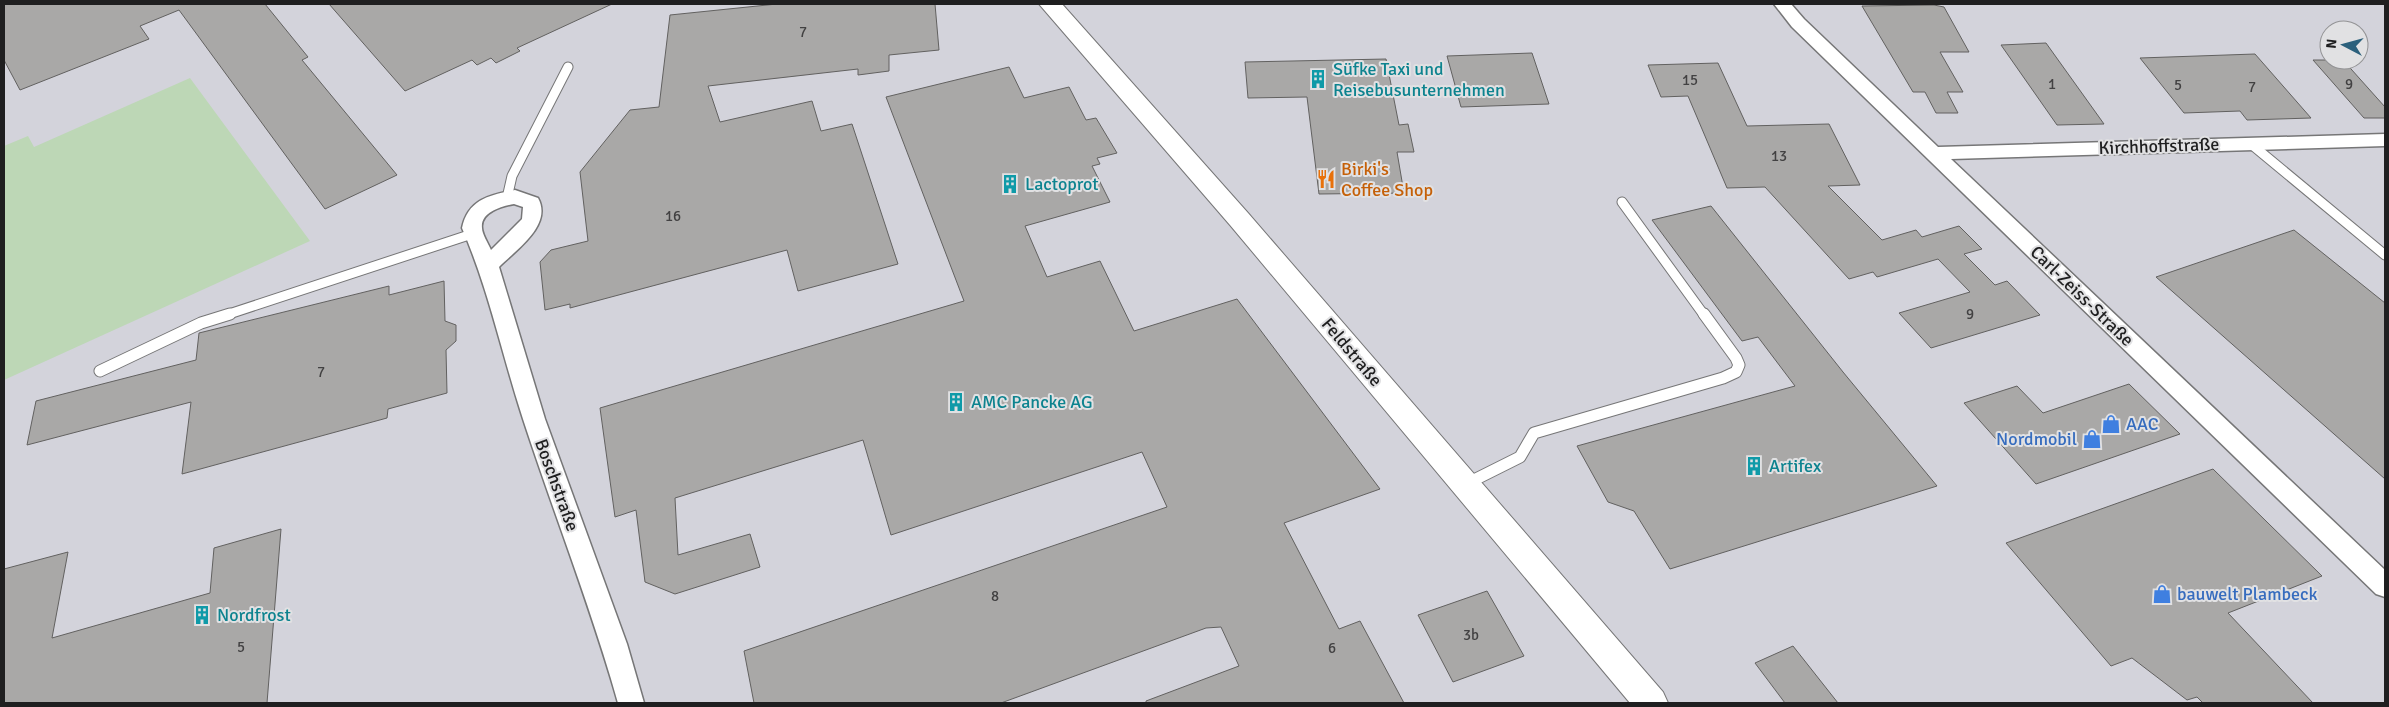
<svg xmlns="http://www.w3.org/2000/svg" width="2389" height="707" font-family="Signika,sans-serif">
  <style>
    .built { fill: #d3d3db; fill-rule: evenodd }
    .green { fill: #bdd7b6 }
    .building { fill: #a9a8a7; stroke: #626160 }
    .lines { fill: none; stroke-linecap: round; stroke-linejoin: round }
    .lane-far1-casing { stroke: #767677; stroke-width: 11 }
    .lane-casing { stroke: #767677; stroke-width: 13 }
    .street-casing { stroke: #767677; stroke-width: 3 }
    .secondary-casing { stroke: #767677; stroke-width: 2 }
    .lane-far1 { stroke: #fff; stroke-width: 9 }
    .lane { stroke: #fff; stroke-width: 11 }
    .street { fill: #fff; fill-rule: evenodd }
    .secondary { fill: #fff; fill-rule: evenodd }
    .labels { text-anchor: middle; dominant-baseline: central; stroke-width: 4; stroke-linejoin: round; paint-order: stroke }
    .number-label { font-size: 15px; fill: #424142 }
    .culture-label { font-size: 18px; fill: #0d838f; stroke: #e1e1e3; text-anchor: start }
    .street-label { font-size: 18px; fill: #1f1f20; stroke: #e1e1e3 }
    .food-label { font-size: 18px; fill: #c56008; stroke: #e1e1e3; text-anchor: start }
    .shop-label { font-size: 18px; fill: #366cbe; stroke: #e1e1e3; text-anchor: start }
  </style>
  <rect width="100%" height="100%" fill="#e1e1e3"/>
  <!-- built -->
  <path class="built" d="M4,4H2385V703H4ZM2329,30H2359V60H2329Z"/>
  <!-- green -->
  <path class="green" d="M190,78L310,241L4,380V146L28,136L34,147Z"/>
  <!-- building -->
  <path class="building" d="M4,4H265L308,57L302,60L397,175L325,209L179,10L140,26L149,39L20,90L4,60Z
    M329,4H612L517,48L520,51L496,63L491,58L477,65L472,60L405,91Z
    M777,4H935L939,50L889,55V71L858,75V69L708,86L720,122L812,101L821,131L852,124L898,264L798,291L787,250L570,308V304L545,310L540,262L551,250L588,241L580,172L630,110L659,107L670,15Z
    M1934,5L1944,7L1969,52H1940L1963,92H1947L1958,113H1936L1925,92H1913L1862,6Z
    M2046,43L2104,124L2057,125L2001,45Z
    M1532,53L1549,104L1461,107L1447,56Z
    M2255,54L2311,118L2247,120L2240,111L2184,113L2140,58Z
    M1386,59L1399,125L1408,124L1414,152H1397L1404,193L1319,194L1307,97L1248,98L1245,62Z
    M2313,60H2343L2385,107V118H2364Z
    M1718,63L1747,126L1829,124L1860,185L1828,186L1882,240L1916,230L1922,237L1959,226L1982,249L1964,254L1995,285L2007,281L2040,315L1931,348L1899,313L1970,292L1938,259L1877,277L1873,272L1849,279L1765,187L1727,188L1688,96L1661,97L1648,65Z
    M1009,67L1024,98L1069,87L1086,120L1096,118L1117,153L1097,158L1100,164L1092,166L1110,202L1025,226L1047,277L1100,261L1134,331L1237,299L1380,489L1284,523L1339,629L1360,621L1404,703H1146V701L1239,666L1221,627L1206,628L1001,703H754L744,651L1167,507L1142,452L891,535L863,440L675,498L678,555L750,534L760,567L675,594L645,582L636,510L615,517L600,408L964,301L886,97Z
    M1711,206L1843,372L1937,486L1670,569L1634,511L1608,502L1577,446L1795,386L1758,337L1742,341L1652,220Z
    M2294,230L2385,303V479L2156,277Z
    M444,281L445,321L456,325V341L446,350L447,393L388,409L387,418L182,474L191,402L27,445L36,401L196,360L199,333L389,286V295Z
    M2129,384L2180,434L2036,484L1964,403L2017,386L2043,413Z
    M2213,469L2322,576L2228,613L2313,703H2203L2197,697L2187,700L2132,658L2111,666L2006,543Z
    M281,529L267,703H4V569L68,552L52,638L210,593L214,548Z
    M1487,591L1524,656L1453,682L1418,615Z
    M1793,646L1838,703H1785L1755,663Z"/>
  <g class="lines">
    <!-- lane-far1 casing -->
    <g class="lane-far1-casing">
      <path id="lane-far1" d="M2251,144L2385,255
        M507,198L512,176L568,67
        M1622,202L1704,315
        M226,315L475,233"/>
    </g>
    <!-- lane casing -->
    <g class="lane-casing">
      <path id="lane" d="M100,371L201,323L230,314
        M1466,484L1520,457L1534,433L1723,378L1736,372L1739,365L1736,358L1704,314"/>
    </g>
    <!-- street casing -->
    <g class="street-casing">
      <path id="street" d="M1774,4H1791L1804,19L1938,147L2385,134V146L1951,159L2385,570V597L2376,594L1792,27Z
        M515,190L538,198C553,225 516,250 499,267L545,419L627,644L644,703H618C591,607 554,514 523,419C502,355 489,290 462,228C468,199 490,195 515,190ZM514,204L523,207L522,219L491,250C488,243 482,234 482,228C480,212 503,206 514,204Z"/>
    </g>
    <!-- secondary casing -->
    <g class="secondary-casing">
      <path id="secondary" d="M1039,4H1062L1248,213L1663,692L1668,703H1630L1230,225Z"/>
    </g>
    <!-- lane-far1 -->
    <use href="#lane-far1" class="lane-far1"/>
    <!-- lane -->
    <use href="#lane" class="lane"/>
    <!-- street -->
    <use href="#street" class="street"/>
    <!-- secondary -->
    <use href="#secondary" class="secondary"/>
  </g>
  <!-- icons -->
  <defs>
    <g id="building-bare" transform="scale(1.5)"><path d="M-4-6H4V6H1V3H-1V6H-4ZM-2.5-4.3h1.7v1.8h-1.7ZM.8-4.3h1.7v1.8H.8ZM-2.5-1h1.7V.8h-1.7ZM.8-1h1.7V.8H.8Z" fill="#0f9aa8" stroke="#e1e1e3" stroke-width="2.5" paint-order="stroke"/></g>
    <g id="restaurant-bare" transform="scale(1.5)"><path d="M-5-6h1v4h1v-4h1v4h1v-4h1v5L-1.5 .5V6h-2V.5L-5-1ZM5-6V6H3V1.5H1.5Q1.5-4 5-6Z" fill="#e8710a" stroke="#e1e1e3" stroke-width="2.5" paint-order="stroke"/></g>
    <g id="shop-bare" transform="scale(1.5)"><path d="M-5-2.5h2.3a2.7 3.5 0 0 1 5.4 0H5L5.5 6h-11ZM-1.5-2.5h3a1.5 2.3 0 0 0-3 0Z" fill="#3f7fe0" stroke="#e1e1e3" stroke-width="2.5" paint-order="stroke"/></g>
  </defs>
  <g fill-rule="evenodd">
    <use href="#building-bare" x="1318" y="79"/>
    <use href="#restaurant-bare" x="1326" y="179"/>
    <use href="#building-bare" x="1010" y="184"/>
    <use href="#building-bare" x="956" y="402"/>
    <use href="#shop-bare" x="2111" y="424"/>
    <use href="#shop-bare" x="2092" y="439"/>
    <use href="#building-bare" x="1754" y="466"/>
    <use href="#shop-bare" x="2162" y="594"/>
    <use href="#building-bare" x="202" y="615"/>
  </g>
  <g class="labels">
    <!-- number labels -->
    <g class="number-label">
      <text x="803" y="32">7</text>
      <text x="1690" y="80">15</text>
      <text x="2052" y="84">1</text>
      <text x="2349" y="84">9</text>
      <text x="2178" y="85">5</text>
      <text x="2252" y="87">7</text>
      <text x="1779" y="156">13</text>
      <text x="673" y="216">16</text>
      <text x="1970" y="314">9</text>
      <text x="321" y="372">7</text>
      <text x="995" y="596">8</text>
      <text x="1471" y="635">3b</text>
      <text x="241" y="647">5</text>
      <text x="1332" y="648">6</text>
    </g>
    <!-- culture labels -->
    <g class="culture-label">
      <text x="1333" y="69">Süfke Taxi und<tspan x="1333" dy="21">Reisebusunternehmen</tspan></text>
      <text x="1025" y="184">Lactoprot</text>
      <text x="971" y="402">AMC Pancke AG</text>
      <text x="1769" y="466">Artifex</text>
      <text x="217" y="615">Nordfrost</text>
    </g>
    <!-- street labels -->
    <g class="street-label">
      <text transform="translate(2159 146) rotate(-2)">Kirchhoffstraße</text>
      <text transform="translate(2082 296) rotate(44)">Carl-Zeiss-Straße</text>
      <text transform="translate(1352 352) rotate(50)">Feldstraße</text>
      <text transform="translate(557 485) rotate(70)">Boschstraße</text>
    </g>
    <!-- food labels -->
    <g class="food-label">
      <text x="1341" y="169">Birki's<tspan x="1341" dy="21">Coffee Shop</tspan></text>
    </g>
    <!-- shop labels -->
    <g class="shop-label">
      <text x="2126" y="424">AAC</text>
      <text x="2077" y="439" text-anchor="end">Nordmobil</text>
      <text x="2177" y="594">bauwelt Plambeck</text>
    </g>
  </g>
  <!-- border -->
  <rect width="2389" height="707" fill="none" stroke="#1f1f20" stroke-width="10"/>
  <!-- north arrow -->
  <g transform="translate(2344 45) rotate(276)"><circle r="24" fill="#e1e1e3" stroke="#939395"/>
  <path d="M0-4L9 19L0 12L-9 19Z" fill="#2b607c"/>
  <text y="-8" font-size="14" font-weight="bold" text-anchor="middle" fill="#1f1f20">N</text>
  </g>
</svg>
